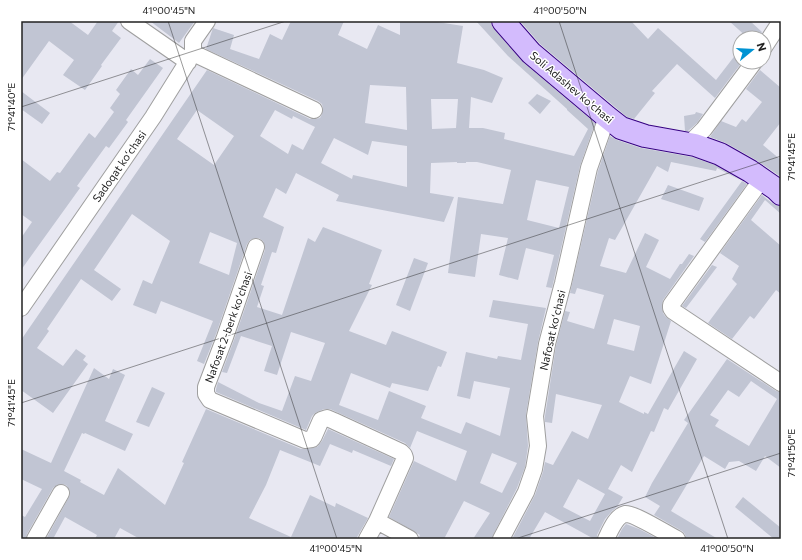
<svg xmlns="http://www.w3.org/2000/svg" width="802" height="560" font-family="Commissioner,sans-serif">
  <style>
    .building { fill: #c1c5d3; fill-rule: evenodd }
    .lines { fill: none; stroke-linecap: round; stroke-linejoin: round }
    .street-casing { stroke: #9f9f9f; stroke-width: 18 }
    .secondary-casing { stroke: #350081; stroke-width: 24 }
    .street { stroke: #fff; stroke-width: 16 }
    .secondary { stroke: #d3bbfd; stroke-width: 22 }
    .ticks { fill: none; stroke: #222; stroke-width: 1; stroke-opacity: 0.45 }
    .labels { text-anchor: middle; dominant-baseline: central; stroke-width: 3; stroke-linejoin: round; paint-order: stroke }
    .street-label { font-size: 11px; fill: #222; stroke: #fff }
    .neatline { fill: none; stroke: #222; stroke-width: 1.5 }
    .ticks-label { font-size: 10px; text-anchor: middle; fill: #222 }
  </style>
  <rect width="100%" height="100%" fill="#e8e8f2"/>
  <!-- building -->
  <path class="building" d="M21,21H69L88,35L98,21H119L112,31L121,38L101,65L102,66L85,90L63,75L74,60L49,41L21,80Z
    M150,21H195L179,43Z
    M291,21H344L338,35L367,49L378,25L400,35V21H431L463,26L457,63L484,70L503,78L492,103L471,97L469,128H483L505,133L504,139L574,156L588,129L567,110V109L508,56L476,21H491V24L494,29L523,62L595,123L580,166L552,288L546,287L554,255L526,248L518,280L499,275L508,238L481,234L475,277L448,273L458,197L503,204L511,170L477,162H466V163H457V162L431,163L430,193L454,197L444,222L336,201L339,195L296,173L286,194L276,188L263,217L284,227L276,253L272,252L261,285L264,286L257,307L282,315L308,238L315,242L323,227L382,250L369,284L372,285L349,331L386,345L392,331L447,352L441,367L438,366L428,391L392,383L390,388L351,373L339,405L378,420L389,391L426,406L421,418L461,434L466,422L500,436L510,388L474,381L470,399L457,396L466,352L497,359L498,356L521,360L528,324L489,317L493,300L546,308L538,342L526,414L528,446L525,467L517,488L493,535L492,539H473L490,513L464,501L444,539H419V537L420,535L389,517L414,461L456,481L467,451L417,431L410,448L405,443L330,409H324L315,413L312,416L306,430L216,392V389L218,382L259,403L282,411L295,376L311,381L325,343L291,332L277,375L264,371L272,346L241,336L227,373L222,372L234,340L265,250V246L263,241L259,238H255L250,240L247,244L216,334L204,364L197,361L213,321L161,301L156,314L133,305L143,280L152,284L170,241L132,214L94,270L121,289L112,301L81,279L47,329L49,331L37,348L63,366L76,349L86,356L83,360L88,364L53,413L21,390V340L207,70L310,119H315L320,118L322,114L323,109L322,104L318,101L206,49L213,28L234,35L230,49L259,59L270,34L282,40ZM370,85L406,87L407,130L365,123ZM431,99H458L456,128L432,129ZM197,110L234,136L214,165L177,139ZM275,110L292,119L293,116L315,127L303,150L292,144L288,154L260,136ZM334,138L368,155L372,141L407,146V187L353,175L352,179L321,163ZM536,180L569,187L559,228L527,220ZM210,232L237,243L229,275L199,263ZM492,453L517,463L502,493L480,483Z
    M520,21H631L648,39L658,28L716,80L740,49V62H742L715,98L677,64L652,91L655,93L634,119L627,117L615,107L540,44Z
    M729,21H750L762,32L759,38H748Z
    M150,59L163,68L126,120L128,122L109,148L106,146L77,186L80,188L21,270V238L32,222L21,214V159L50,181L57,172L60,173L89,133L95,138L114,112L110,108L120,94L116,90L131,69L138,75Z
    M760,70L781,88V122L763,145L781,160V177L756,160L726,143L710,137L721,121L736,127L742,119L746,122L762,102L746,89Z
    M21,91L50,113L42,124L21,109Z
    M537,94L551,101L540,114L528,103Z
    M696,112L703,114L697,123L688,131H685L684,116L695,114Z
    M610,136L617,140L641,148L692,157L715,165L747,184L705,242L700,239L742,181L717,168L716,171L671,162L668,172L657,166L615,240L609,238L600,266L626,273L645,233L659,240L646,267L670,279L680,264H682L689,254L694,256L663,300L662,305L663,313L665,316L671,321L651,384L630,376L619,402L644,414V412L648,414L684,351L697,359L668,410L664,408L654,432L651,431L632,472L621,465L608,489L623,497L617,507L612,511L605,519L597,535V539H594L545,512L529,539H512L535,495L543,472L545,462L553,465L572,431L588,439L602,405L556,394L552,423L545,422V416L556,346L565,311L570,312L567,321L594,329L604,295L577,288L575,294L570,293L598,171ZM614,319L640,326L634,351L607,344ZM578,479L605,494L590,521L563,507Z
    M668,185L704,198L699,211L661,199Z
    M762,195L772,203L777,206H781V214L765,200L751,220L781,246V294L776,290L754,319L750,316L732,339L708,323L737,284L732,279L739,266L720,253Z
    M414,258L428,263L410,311L396,305Z
    M712,265L717,267L686,308L682,306Z
    M727,359L776,391L781,392V468L765,456L756,471L739,461L729,462L725,469L704,456L671,511L718,539H686L685,534L682,531L654,515L660,506L645,497L652,483L688,423L684,420ZM751,381L777,399L749,446L715,426L719,420L710,415L728,390L739,397Z
    M94,368L109,379L113,369L125,375L105,421L133,434L125,451L85,433L84,434L82,433L64,471L81,480L80,482L104,495L118,468L165,505L184,463L182,462L206,409L301,449H306L317,447L322,441L328,429L394,459L391,466L353,450L352,453L330,444L320,466L280,450L266,485L249,518L291,537L310,495L335,507L336,503L368,518L356,539H140L120,528L114,539H95L97,535L65,517L53,539H46L69,497L70,493L69,489L66,485L61,484L57,485L53,488L27,534L26,539H21V515L25,517L42,489L21,479V449L51,463Z
    M152,387L165,393L149,427L136,422Z
    M743,497L781,528V539H774L735,507Z
    M626,524L639,529L658,539H617L622,529Z"/>
  <g class="lines">
    <!-- street casing -->
    <g class="street-casing">
      <path id="street" d="M129,21L188,62
        M764,47L781,21
        M193,53L314,110
        M689,144L704,129L754,62
        M762,179L671,305V308L673,311L781,383
        M256,247L225,337L206,387V394L210,400L305,440L312,439L314,436L321,420L327,418L334,421L401,452L404,455L405,458L377,521
        M21,308L153,117L193,53V41L207,21
        M35,539L61,493
        M367,539L377,521L410,539
        M501,539L526,492L534,469L538,446L535,416L547,344L563,283L589,168L607,117
        M606,539C610,531 616,516 625,514C634,513 667,534 677,539"/>
    </g>
    <!-- secondary casing -->
    <g class="secondary-casing">
      <path id="secondary" d="M503,21L531,53L607,117L621,128L645,136L695,145L720,154L750,171L776,189L781,194"/>
    </g>
    <!-- street -->
    <use href="#street" class="street"/>
    <!-- secondary -->
    <use href="#secondary" class="secondary"/>
  </g>
  <!-- ticks -->
  <path class="ticks" d="M168,21L337,539M559,21L728,539M21,107L286,21M21,403L781,156M515,539L781,453"/>
  <g class="labels">
    <!-- street labels -->
    <g class="street-label">
      <text transform="translate(572 87) rotate(40)">Soli Adashev ko'chasi</text>
      <text transform="translate(119 166) rotate(-55)">Sadoqat koʻchasi</text>
      <text transform="translate(228 327) rotate(-70)">Nafosat 2-berk koʻchasi</text>
      <text transform="translate(552 330) rotate(-77)">Nafosat koʻchasi</text>
    </g>
  </g>
  <!-- border -->
  <rect width="802" height="560" fill="none" stroke="#ffffff" stroke-width="44"/>
  <!-- north arrow -->
  <g transform="translate(752 50) rotate(72)"><circle r="19" fill="#ffffff" stroke="#a7a7a7"/>
  <path d="M0-3L7 15L0 10L-7 15Z" fill="#0093d3"/>
  <text y="-6" font-size="11" font-weight="bold" text-anchor="middle" fill="#222222">N</text>
  </g>
  <rect x="22" y="22" width="758" height="516" class="neatline"/>
  <g class="ticks-label">
    <text x="169" y="14">41°00'45"N</text>
    <text x="560" y="14">41°00'50"N</text>
    <text transform="translate(11 107) rotate(-90)" y="4">71°41'40"E</text>
    <text transform="translate(791 157) rotate(-90)" y="4">71°41'45"E</text>
    <text transform="translate(11 403) rotate(-90)" y="4">71°41'45"E</text>
    <text transform="translate(791 453) rotate(-90)" y="4">71°41'50"E</text>
    <text x="336" y="552">41°00'45"N</text>
    <text x="727" y="552">41°00'50"N</text>
  </g>
</svg>
